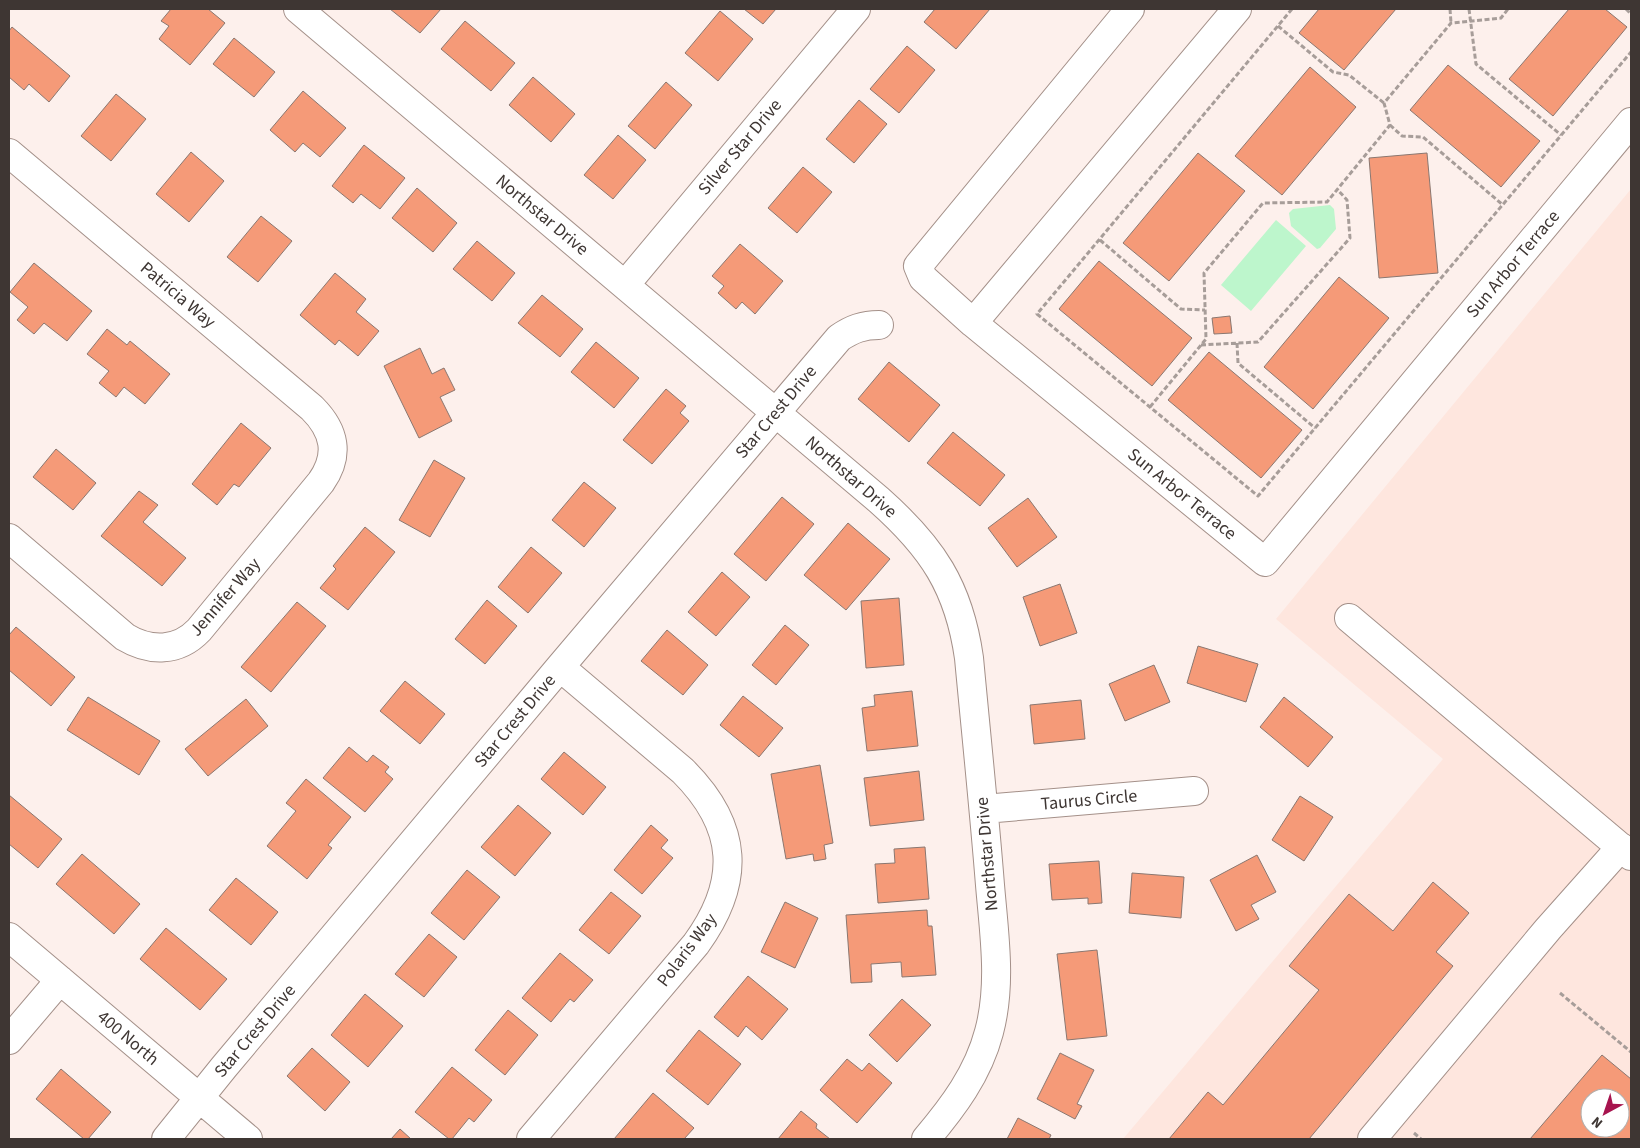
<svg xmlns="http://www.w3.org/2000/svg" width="1640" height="1148" font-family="'Source Sans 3',sans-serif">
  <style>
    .built { fill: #fee6de; fill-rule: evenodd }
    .green { fill: #bdf6cc }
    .building { fill: #f59a78; stroke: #8a7770; fill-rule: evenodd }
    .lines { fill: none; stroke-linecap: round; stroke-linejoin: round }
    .minor-casing { stroke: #a49089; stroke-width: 30 }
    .path { stroke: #a79d99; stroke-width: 3; stroke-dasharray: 5 2.5; stroke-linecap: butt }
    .minor { stroke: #fff; stroke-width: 28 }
    .labels { text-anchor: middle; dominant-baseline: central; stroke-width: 5; stroke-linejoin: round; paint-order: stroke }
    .street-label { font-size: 18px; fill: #3e3633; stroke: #fff }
  </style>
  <rect width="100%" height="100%" fill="#fdf0ec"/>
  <!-- built -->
  <path class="built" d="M1631,189V1139H1123L1443,759L1276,619ZM1590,1098H1620V1128H1590Z"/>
  <!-- green -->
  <path class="green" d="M1330,205L1334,209L1336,229L1320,248L1317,249L1291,226L1289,213L1293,209Z
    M1276,220L1306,246L1251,311L1221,285Z"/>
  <!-- building -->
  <path class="building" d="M171,9H208L225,23L190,65L159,39L169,26L161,21Z
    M390,9H441L420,33Z
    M744,9H776L763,24Z
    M935,9H990L956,49L924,22Z
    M1319,9H1396L1344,70L1299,33Z
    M1569,9H1605L1627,27L1553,116L1509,79Z
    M720,11L753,39L718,81L685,53Z
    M465,21L515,63L491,91L441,49Z
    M12,27L70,76L49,102L29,84L24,90L9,77V31Z
    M234,38L275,72L254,97L213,64Z
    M907,46L935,70L899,113L870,89Z
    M1448,65L1540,141L1501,187L1410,110Z
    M1310,67L1356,107L1282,195L1235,156Z
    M533,77L575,114L551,142L509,105Z
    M666,82L692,105L655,149L628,126Z
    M303,91L346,128L320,157L303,143L295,152L270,130Z
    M116,94L146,119L111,161L81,136Z
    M859,100L887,124L854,163L826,139Z
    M618,135L646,160L613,199L584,175Z
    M364,145L405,178L380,209L361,194L353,203L332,186Z
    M191,152L224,181L189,222L156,194Z
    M1198,153L1245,191L1169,281L1123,243Z
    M1427,153L1438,273L1379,278L1369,158Z
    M803,167L832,192L797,233L768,208Z
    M417,188L457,223L433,252L392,218Z
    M261,216L292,241L258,282L227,257Z
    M477,241L515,273L492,301L453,269Z
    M740,244L783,281L755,314L742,302L736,309L718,293L724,286L712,276Z
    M1099,261L1192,338L1152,386L1059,309Z
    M34,263L92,311L67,341L44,323L34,334L17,320L28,307L10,292Z
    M335,273L366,299L356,312L379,331L358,356L339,340L335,345L300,315Z
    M1339,277L1389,318L1313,409L1264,367Z
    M542,295L583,329L560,357L518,323Z
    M1230,316L1232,333L1214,334L1212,318Z
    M107,329L127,345L130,341L170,374L145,404L124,387L116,397L99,383L109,371L87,354Z
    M596,342L639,378L614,408L571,372Z
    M420,348L432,374L444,368L455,390L440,397L452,421L419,438L384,366Z
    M1209,352L1302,430L1261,478L1168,400Z
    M889,362L940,405L909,442L858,399Z
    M666,389L686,406L680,413L689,421L652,464L623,440Z
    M241,423L271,448L239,487L234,484L217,505L192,484Z
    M953,432L1005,475L980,506L927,463Z
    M56,449L96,483L73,510L33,477Z
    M434,460L465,478L430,537L399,520Z
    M584,482L616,508L584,547L552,520Z
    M139,491L158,505L143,522L186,558L162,586L101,536Z
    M782,497L814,524L766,581L734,554Z
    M1028,498L1057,537L1017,567L988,528Z
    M848,523L890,559L846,610L804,575Z
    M365,527L395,552L348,610L320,588L336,569L333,566Z
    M531,547L562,573L528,613L498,587Z
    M722,572L750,597L716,636L688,612Z
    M1060,584L1077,633L1040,646L1023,597Z
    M899,598L904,665L866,668L861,601Z
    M487,600L517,626L485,664L455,639Z
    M297,602L326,626L271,692L241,667Z
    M785,625L809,645L776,685L752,665Z
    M16,627L75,677L51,706L9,670V635Z
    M667,630L708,665L683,695L641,661Z
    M1198,646L1258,664L1246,702L1187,683Z
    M1154,665L1170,702L1125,721L1109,684Z
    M405,681L445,714L420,744L380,711Z
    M912,691L918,746L867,751L862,708L875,706L874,695Z
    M743,696L783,728L759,757L720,725Z
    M88,697L160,741L139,775L67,730Z
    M1284,697L1333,737L1308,767L1260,727Z
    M246,699L268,726L208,776L185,749Z
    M1081,700L1085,739L1034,744L1030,705Z
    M349,747L367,762L373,755L389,767L385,772L393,779L365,812L323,778Z
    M564,752L606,787L583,815L541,779Z
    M820,765L833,843L824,845L826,859L814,861L813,854L786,859L771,774Z
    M919,771L924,820L870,826L864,778Z
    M306,779L351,817L328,845L332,848L307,879L267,846L296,811L286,803Z
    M9,795L62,839L38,868L9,844Z
    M1300,796L1333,817L1304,861L1272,840Z
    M518,805L551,833L515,876L481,847Z
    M651,825L668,840L661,848L673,858L642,894L614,870Z
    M925,847L929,899L878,903L875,864L895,863L894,849Z
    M82,854L140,904L114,934L56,884Z
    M1257,855L1276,892L1251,905L1259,919L1236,931L1210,880Z
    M1099,861L1102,903L1088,904V898L1052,900L1049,864Z
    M467,870L500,897L464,940L431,913Z
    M1132,873L1184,877L1181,918L1129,913Z
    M236,878L278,912L251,945L209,910Z
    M1433,882L1469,913L1436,952L1453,966L1309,1139H1169L1208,1092L1223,1105L1319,990L1289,966L1349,894L1393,931Z
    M611,892L641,916L609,954L579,930Z
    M785,902L818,918L795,968L761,952Z
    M927,910L928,926H932L936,975L902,977L901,962L871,964L872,982L851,983L846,915Z
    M166,928L227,979L200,1010L140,959Z
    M429,934L457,957L424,997L395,974Z
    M1097,950L1107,1036L1067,1040L1057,954Z
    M560,953L593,980L574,1002L570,999L551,1022L522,998Z
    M748,976L788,1009L762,1040L746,1026L738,1037L714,1017Z
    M365,994L403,1026L368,1067L331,1035Z
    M902,999L931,1025L897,1062L869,1035Z
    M508,1010L538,1035L505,1075L475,1050Z
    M699,1030L741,1064L708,1105L666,1071Z
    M312,1048L350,1082L325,1111L287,1076Z
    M1060,1053L1094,1070L1077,1104L1082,1106L1075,1119L1037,1099Z
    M1602,1055L1631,1079V1139H1530ZM1590,1098H1620V1128H1590Z
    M847,1059L862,1071L869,1063L892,1083L857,1123L820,1090Z
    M452,1067L492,1100L474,1122L469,1118L452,1139H449L415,1112Z
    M61,1069L111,1112L88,1139H84L36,1099Z
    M653,1093L694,1128L684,1139H614Z
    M801,1111L817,1124L816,1128L830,1139H778Z
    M1018,1118L1051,1135L1049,1139H1007Z
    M400,1129L411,1139H391Z"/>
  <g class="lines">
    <!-- minor casing -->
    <g class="minor-casing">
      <path id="minor" d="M298,9L879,500C932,547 959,587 969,658C976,733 984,809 990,885C994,933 1002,984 989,1032C978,1074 953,1107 926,1139
        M1130,9L918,266L923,278L973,323L1265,562L1631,122
        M9,153L312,408C335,431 340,455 321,482L199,630C178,652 150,652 125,637L9,538
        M625,285L856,9
        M973,323L1237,9
        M1349,618L1631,856
        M984,809L1194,791
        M9,937L248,1139
        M9,1040L60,980
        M166,1139L224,1067L560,667L839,338C852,329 863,325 879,325
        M531,1139L696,944C741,882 739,827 683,771L560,667
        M1372,1139L1548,929L1621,847"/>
    </g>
    <!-- path -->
    <path class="path" d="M1292,9L1037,314L1258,496L1631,52
      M1450,9L1451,23
      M1469,9L1476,64L1561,135
      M1626,9L1631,14
      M1278,26L1333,72L1349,75L1384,103
      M1390,125L1402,136L1423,137L1503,205
      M1100,240L1181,309L1205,310
      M1237,343L1238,363L1315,428
      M1201,345L1258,342L1350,238L1347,200L1337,189
      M1150,407L1206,339L1204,273L1263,203L1327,202L1390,125L1384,103L1451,23L1501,18L1508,9
      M1560,993L1631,1052
      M1414,1133L1421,1139"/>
    <!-- minor -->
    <use href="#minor" class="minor"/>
  </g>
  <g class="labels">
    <!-- street labels -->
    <g class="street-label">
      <text transform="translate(740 147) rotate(-50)">Silver Star Drive</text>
      <text transform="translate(542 215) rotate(40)">Northstar Drive</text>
      <text transform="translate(1513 264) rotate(-50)">Sun Arbor Terrace</text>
      <text transform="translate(178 295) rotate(40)">Patricia Way</text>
      <text transform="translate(776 412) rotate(-50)">Star Crest Drive</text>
      <text transform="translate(851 477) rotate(41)">Northstar Drive</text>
      <text transform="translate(1182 494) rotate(39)">Sun Arbor Terrace</text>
      <text transform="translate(225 597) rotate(-49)">Jennifer Way</text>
      <text transform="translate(515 721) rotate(-50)">Star Crest Drive</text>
      <text transform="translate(1089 800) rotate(-5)">Taurus Circle</text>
      <text transform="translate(987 854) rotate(-95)">Northstar Drive</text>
      <text transform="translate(687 950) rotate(-53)">Polaris Way</text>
      <text transform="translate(255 1031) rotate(-50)">Star Crest Drive</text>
      <text transform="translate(128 1038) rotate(40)">400 North</text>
    </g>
  </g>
  <!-- border -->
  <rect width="1640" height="1148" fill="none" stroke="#3e3633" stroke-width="20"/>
  <!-- north arrow -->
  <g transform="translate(1605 1113) rotate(220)"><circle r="24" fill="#ffffff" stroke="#b2afad"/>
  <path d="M0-4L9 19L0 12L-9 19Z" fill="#a7144e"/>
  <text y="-8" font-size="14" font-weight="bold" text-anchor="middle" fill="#3e3633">N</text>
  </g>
</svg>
